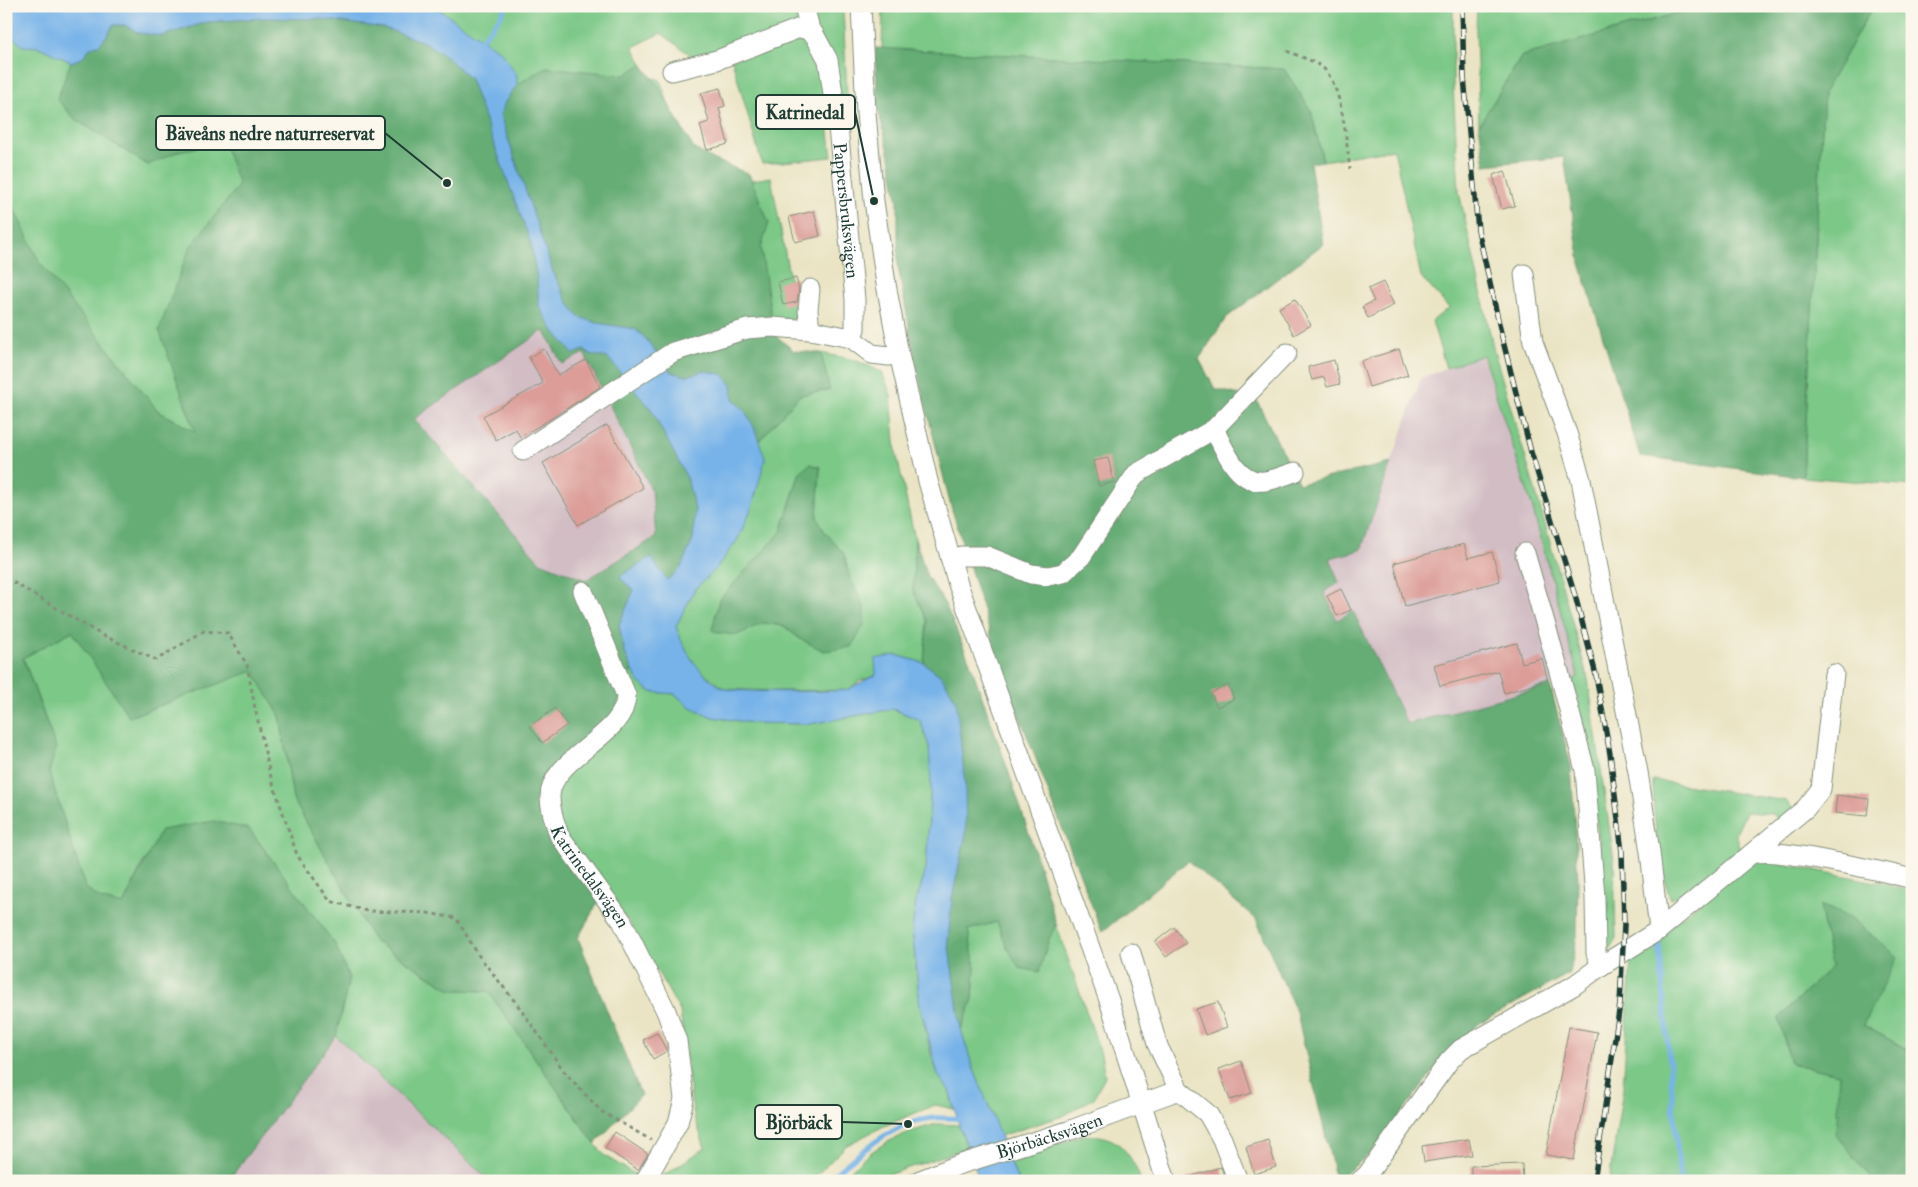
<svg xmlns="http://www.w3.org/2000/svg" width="1918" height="1187" font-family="'IM FELL Double Pica',serif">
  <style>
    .industrial { fill: #d2bdc5 }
    .green { fill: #7cc887; stroke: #4e825e; fill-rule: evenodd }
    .forest { fill: #65ac74; stroke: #427454; fill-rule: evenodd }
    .water { fill: #77b3e9; stroke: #4b788e }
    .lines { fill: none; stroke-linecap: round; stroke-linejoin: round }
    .stream { stroke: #77b3e9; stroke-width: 5 }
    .building { fill: #dc9d98 }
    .minor-casing { stroke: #84907c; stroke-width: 21 }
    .path { stroke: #84907c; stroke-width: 3; stroke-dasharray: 4 4; stroke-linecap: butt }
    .minor { stroke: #fff; stroke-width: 19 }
    .rail-casing { stroke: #1f3d34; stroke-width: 5.5 }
    .rail { stroke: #fbf7ec; stroke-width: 4; stroke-dasharray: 11; stroke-linecap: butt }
    .labels { text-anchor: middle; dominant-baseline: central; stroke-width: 4; stroke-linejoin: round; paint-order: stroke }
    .street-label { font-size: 18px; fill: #1f3d34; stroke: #fbf7ec }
    .leader { fill: none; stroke: #1f3d34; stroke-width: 2 }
    .callout-dot { fill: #1f3d34; stroke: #fbf7ec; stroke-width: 2 }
    .callout { fill: #fbf7ec; stroke: #1f3d34; stroke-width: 2 }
    .callout-label { font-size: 19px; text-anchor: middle; font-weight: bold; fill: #1f3d34 }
  </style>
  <rect width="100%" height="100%" fill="#fbf7ec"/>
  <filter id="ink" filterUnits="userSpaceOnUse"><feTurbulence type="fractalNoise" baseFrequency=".02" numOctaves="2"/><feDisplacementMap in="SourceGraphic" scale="10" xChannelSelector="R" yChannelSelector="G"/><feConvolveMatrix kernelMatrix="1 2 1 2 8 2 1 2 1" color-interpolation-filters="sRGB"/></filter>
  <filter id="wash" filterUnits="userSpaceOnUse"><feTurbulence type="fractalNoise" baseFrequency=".0096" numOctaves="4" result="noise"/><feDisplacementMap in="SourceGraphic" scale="20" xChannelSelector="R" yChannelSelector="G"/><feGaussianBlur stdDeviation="1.12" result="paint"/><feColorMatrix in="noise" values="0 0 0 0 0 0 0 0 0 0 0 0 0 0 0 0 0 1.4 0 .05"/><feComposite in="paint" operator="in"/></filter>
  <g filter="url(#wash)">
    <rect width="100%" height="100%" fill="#eae4c4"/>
    <!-- industrial -->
    <path class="industrial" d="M544,330L562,363L584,353L652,491L656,537L586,580L540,562L414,418Z
      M1482,355L1532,506L1578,677L1407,725L1353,611L1337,620L1324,592L1339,583L1329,558L1361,550L1421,378Z
      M336,1036L490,1181H228Z"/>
    <!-- green -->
    <path class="green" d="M6,6H843L848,118L852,145L843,134L819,33L693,57L661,33L633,47L642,64L632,71L660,80L699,189L771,177L797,318L763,320L581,304L195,432L158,411L39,263L6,192ZM57,99L148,165L75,119Z
      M883,6H1453V86L1459,192L1494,351L1540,507L1588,679L1614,861L1616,938L1610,948L1606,947L1598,835L1590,763L1573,679L1578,677L1532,506L1483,355L1446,368L1432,321L1449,308L1421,277L1394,149L1323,161L1311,111L1284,69L882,49Z
      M1477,6H1711L1681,12L1522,56L1479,125L1476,29Z
      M1873,6H1912V486L1803,477L1824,92Z
      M802,36L811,43L820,60L832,157L762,164L732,60Z
      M821,353L855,360L882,372L891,395L896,452L915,539L913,590L927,620L924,663L896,655L875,660L877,675L860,681L848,690L773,691L725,689L697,668L679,638L676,626L695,589L716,569L738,539L752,507L765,459L758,442L800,395L829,390ZM820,468L817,517L824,531L844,554L849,576L864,607L800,639L784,626L763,623L719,600L781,532L800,472Z
      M73,631L129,717L253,670L280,716L293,799L374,941L451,990L488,991L595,1144L605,1156L646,1181H490L336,1036L349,978L335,944L249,829L144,861L123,905L100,899L85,887L49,772L56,748L23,657Z
      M632,669L638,681L651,692L675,694L689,706L712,717L753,723L810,724L893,709L920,720L929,746L931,784L926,870L916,902L912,929L920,1005L931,1053L938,1075L949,1090L954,1109L935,1105L882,1127L847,1145L811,1181H655L705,1148L693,1112L680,1011L629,922L555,845V770L620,695Z
      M1653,780L1786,801L1793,808L1779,820L1772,814L1746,812L1736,834L1741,850L1684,894L1671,899C1658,868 1653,814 1653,780Z
      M1757,859L1882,883L1912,892V1052L1863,1025L1820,905L1831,967L1779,1018L1790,1063L1839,1074L1836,1135L1873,1181H1609L1623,1089L1631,959L1748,862Z
      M997,922L1006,945L1049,939L1056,924L1101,1054L1105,1076L1094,1098L1063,1116L1000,1136L971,1062L961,1030L973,999L975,967L968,930Z
      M937,1124L959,1125L967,1148L870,1181H841C870,1147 895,1135 937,1124Z
      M1084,1135C1090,1136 1098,1135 1104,1137C1124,1142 1135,1163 1141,1181H1018L1010,1161Z"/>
    <!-- forest -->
    <path class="forest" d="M1711,6H1873L1824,92L1803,477L1640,456L1580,263L1564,157L1485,165L1479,125L1522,56L1681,12Z
      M263,18L321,19L384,28L424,42L447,57L470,79L531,243L537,279L539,306L553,330L589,354L608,357L651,409L687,478L695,510L693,540L680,569L667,581L651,558L620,577L634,590L619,625L625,653L632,669L620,695L611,721L542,803L602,895L578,938L641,1095L595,1144L488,991L451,990L374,941L293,799L280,716L253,671L129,717L72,631L23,658L56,748L49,772L85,887L100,899L123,905L161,830L214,821L249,829L335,944L349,978L336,1036L228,1181H6V192L40,263L158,411L195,432L159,330L190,247L239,185L223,142L179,151L148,165L75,119L57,99L71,62L82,58L90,48L100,44L108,34L113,25H125L139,33L162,36L207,22ZM544,330L562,364L584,353L652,491L656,537L586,580L540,562L414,419Z
      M875,48L1284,69L1311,111L1323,161L1310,163L1323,244L1226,318L1199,359L1215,389L1256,399L1299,484L1391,463L1361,550L1330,558L1339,583L1324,592L1337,620L1353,611L1407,724L1550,685L1571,766L1578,880L1577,936L1570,973L1480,1023L1451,1047L1372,1152L1336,1181L1297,1014L1256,919L1188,861L1102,932L1000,665L950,503L919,379L898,267V203L889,152L878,110Z
      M642,64L658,86L694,149L717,161L749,174L769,223L761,248L774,334L794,351L821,353L830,390L800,395L758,442C752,425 746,412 733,399L732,385L705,371L686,376L671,372L646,339L635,329L597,323L579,317L567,301L553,272L500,115L505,102L517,85L545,67L625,75Z
      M810,464L820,467L817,517L824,531L844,554L849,576L864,607V625L851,647L824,651L800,639L784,626L763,623L737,635L718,633L712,630L719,600L781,532L800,472Z
      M915,539L927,576L945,604L969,660L1006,764L1037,858L1056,924L1049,939L1039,972L1019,968L1006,945L997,922L968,930L975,967L973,999L961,1030L948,941L952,898L966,833L965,784L955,700L942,677L924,663L927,620L913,590Z
      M1820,905L1850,917L1898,957L1863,1025L1912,1052V1181H1873L1836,1135L1839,1074L1790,1063L1779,1018L1831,967Z"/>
    <!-- water -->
    <path class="water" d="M6,6H430L440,10L501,52L517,75V85L505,102L500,115L553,272L567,301L579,317L597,323L635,329L646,339L671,372L686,376L705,371L722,374L732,385L733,399L744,410L753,425L765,458L761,475L752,507L738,539L716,569L695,589L676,626C683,651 700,675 723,688C732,693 831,692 846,690C850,689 869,678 876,675L875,659L896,655L924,663L942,677L956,700L965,784L966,833L952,898L948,941L961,1030L971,1062L1018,1181H980L959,1125L949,1090L938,1075L920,1005L912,929L916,902L926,870L931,784L929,746L920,720L893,709L810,724L753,723L712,717L689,706L675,694L651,692L638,681L625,653L619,625L634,590L619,577L651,557L667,580L680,569L693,540L695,510L687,478L651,409L608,358L589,354L584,350L573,354L553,330L539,306L537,279L531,243L514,198L470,79L447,57L424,42L384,28L321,19L263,18L207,22L162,36L139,33L125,25H113L108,34L100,44L90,48L82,58L71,62L39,47L22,46L6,30Z"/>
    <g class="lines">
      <!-- stream -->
      <path class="stream" d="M479,42L501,16L505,6
        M1659,944L1680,1181
        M826,1181C857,1156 891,1122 933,1118C943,1117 954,1119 964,1119"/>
    </g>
    <g id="blocks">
      <!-- building -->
      <path class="building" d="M720,88L725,106L719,108L728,144L707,150L700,125L709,122L701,93Z
        M1505,171L1515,206L1502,209L1493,175Z
        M814,211L820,236L795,242L789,217Z
        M796,278L799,289L797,302L783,305L778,282Z
        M1383,282L1394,305L1368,318L1362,307L1374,301L1368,289Z
        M1295,299L1311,325L1294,335L1279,308Z
        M544,349L558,375L586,360L600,387L544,423L520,437L516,429L496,440L483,416L543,383L529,357Z
        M1399,349L1408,375L1369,387L1361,361Z
        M1334,360L1340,384L1327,387L1324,377L1312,380L1308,367Z
        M607,425L643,488L578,525L543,463Z
        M1108,458L1114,482L1099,486L1093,461Z
        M1464,544L1468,558L1492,552L1500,581L1405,606L1394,563Z
        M1341,589L1351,610L1337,616L1327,596Z
        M1517,643L1522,663L1542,658L1548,681L1504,693L1498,671L1440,686L1434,665Z
        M1228,685L1234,699L1217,707L1211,693Z
        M555,708L567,725L542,743L530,726Z
        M1837,795L1869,799L1867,816L1835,813Z
        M1174,927L1186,943L1166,957L1155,942Z
        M1218,1002L1227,1027L1205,1035L1196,1009Z
        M1569,1027L1597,1032L1574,1160L1546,1155Z
        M657,1033L667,1051L653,1059L643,1040Z
        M1241,1061L1252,1093L1230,1100L1219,1069Z
        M615,1132L648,1154L638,1170L605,1148Z
        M1469,1139L1472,1155L1424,1162L1422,1146Z
        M1268,1140L1276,1167L1254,1174L1246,1147Z
        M1522,1164L1523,1181H1471V1166Z
        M1221,1167L1226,1181H1186V1178Z"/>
    </g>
  </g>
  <g filter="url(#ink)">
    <use href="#blocks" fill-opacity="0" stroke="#84907c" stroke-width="1"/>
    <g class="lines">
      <!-- minor casing -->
      <g class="minor-casing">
        <g id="minor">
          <path d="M804,6L809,25L807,30"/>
          <path d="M861,6L866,113L874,201L886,284L899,354L928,481L958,584L1109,1000L1166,1181"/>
          <path id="s1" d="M672,71L717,60L797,29L804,28L814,34L828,60L838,127L855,299V329L851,338"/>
          <path d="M1524,274L1533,342L1567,433L1581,480L1638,772L1650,852L1659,930"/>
          <path d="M810,289L808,310L810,330"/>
          <path d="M1214,429C1224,448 1237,485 1265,481C1275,480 1285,475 1295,472"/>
          <path d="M523,451L673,352L747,329L773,327L810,330L851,338L872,354L889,356L899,354"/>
          <path d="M1525,553L1558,668L1585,770L1595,897L1596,953L1601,966"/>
          <path d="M951,560L961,556H987L1031,574L1048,576L1063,573L1081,557L1136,474L1214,429L1287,353"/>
          <path id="s2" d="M583,591L626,695C627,736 550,757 550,797C550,810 555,823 559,835L622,921L666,1011L677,1041L684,1099L678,1123L645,1181"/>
          <path d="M1751,854L1806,808L1821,789L1834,674"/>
          <path d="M1131,953L1157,1044L1179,1090L1208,1114L1222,1139L1238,1181"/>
          <path id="s3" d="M918,1181L958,1165L1068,1131L1179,1090"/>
          <path d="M1360,1181L1367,1175L1449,1061L1461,1049L1573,986L1601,966L1659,930L1751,854C1771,850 1793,855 1813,858C1846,864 1879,870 1912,879"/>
        </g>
      </g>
      <!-- path -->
      <path class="path" d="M1287,51C1298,56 1312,60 1322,67C1343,85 1346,142 1350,169
        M6,578L100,634L156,660L204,631L228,633L247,665L255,708L270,774L297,855L330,901L367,911L427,913L456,918L479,956L520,1008L566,1074L602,1112L651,1140"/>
      <!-- minor -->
      <use href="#minor" class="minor"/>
      <!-- rail casing -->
      <g class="rail-casing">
        <path id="rail" d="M1462,6L1464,77L1478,230L1502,337L1531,452L1576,599L1596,675L1610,754L1622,852L1624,925L1620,1004L1594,1181"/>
      </g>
      <!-- rail -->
      <use href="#rail" class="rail"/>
    </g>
  </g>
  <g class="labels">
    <!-- street labels -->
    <g class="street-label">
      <text stroke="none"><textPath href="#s1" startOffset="332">Pappersbruksvägen</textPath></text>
      <text stroke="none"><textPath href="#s2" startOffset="335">Katrinedalsvägen</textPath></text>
      <text stroke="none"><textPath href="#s3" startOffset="139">Björbäcksvägen</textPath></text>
    </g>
  </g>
  <!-- callouts -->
  <path class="leader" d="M874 201L855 112M447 183L385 133M908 1124L842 1122"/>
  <g class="callout-dot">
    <circle cx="874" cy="201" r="5"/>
    <circle cx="447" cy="183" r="5"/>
    <circle cx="908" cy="1124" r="5"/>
  </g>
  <g class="callout">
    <rect x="756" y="95" width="99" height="34" rx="5"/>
    <rect x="156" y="116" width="229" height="34" rx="5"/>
    <rect x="755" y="1105" width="87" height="34" rx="5"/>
  </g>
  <g class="callout-label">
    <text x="805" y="119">Katrinedal</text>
    <text x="270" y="140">Bäveåns nedre naturreservat</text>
    <text x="799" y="1129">Björbäck</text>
  </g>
  <!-- margin -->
  <rect width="1918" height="1187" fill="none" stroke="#fbf7ec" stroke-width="25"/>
</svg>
